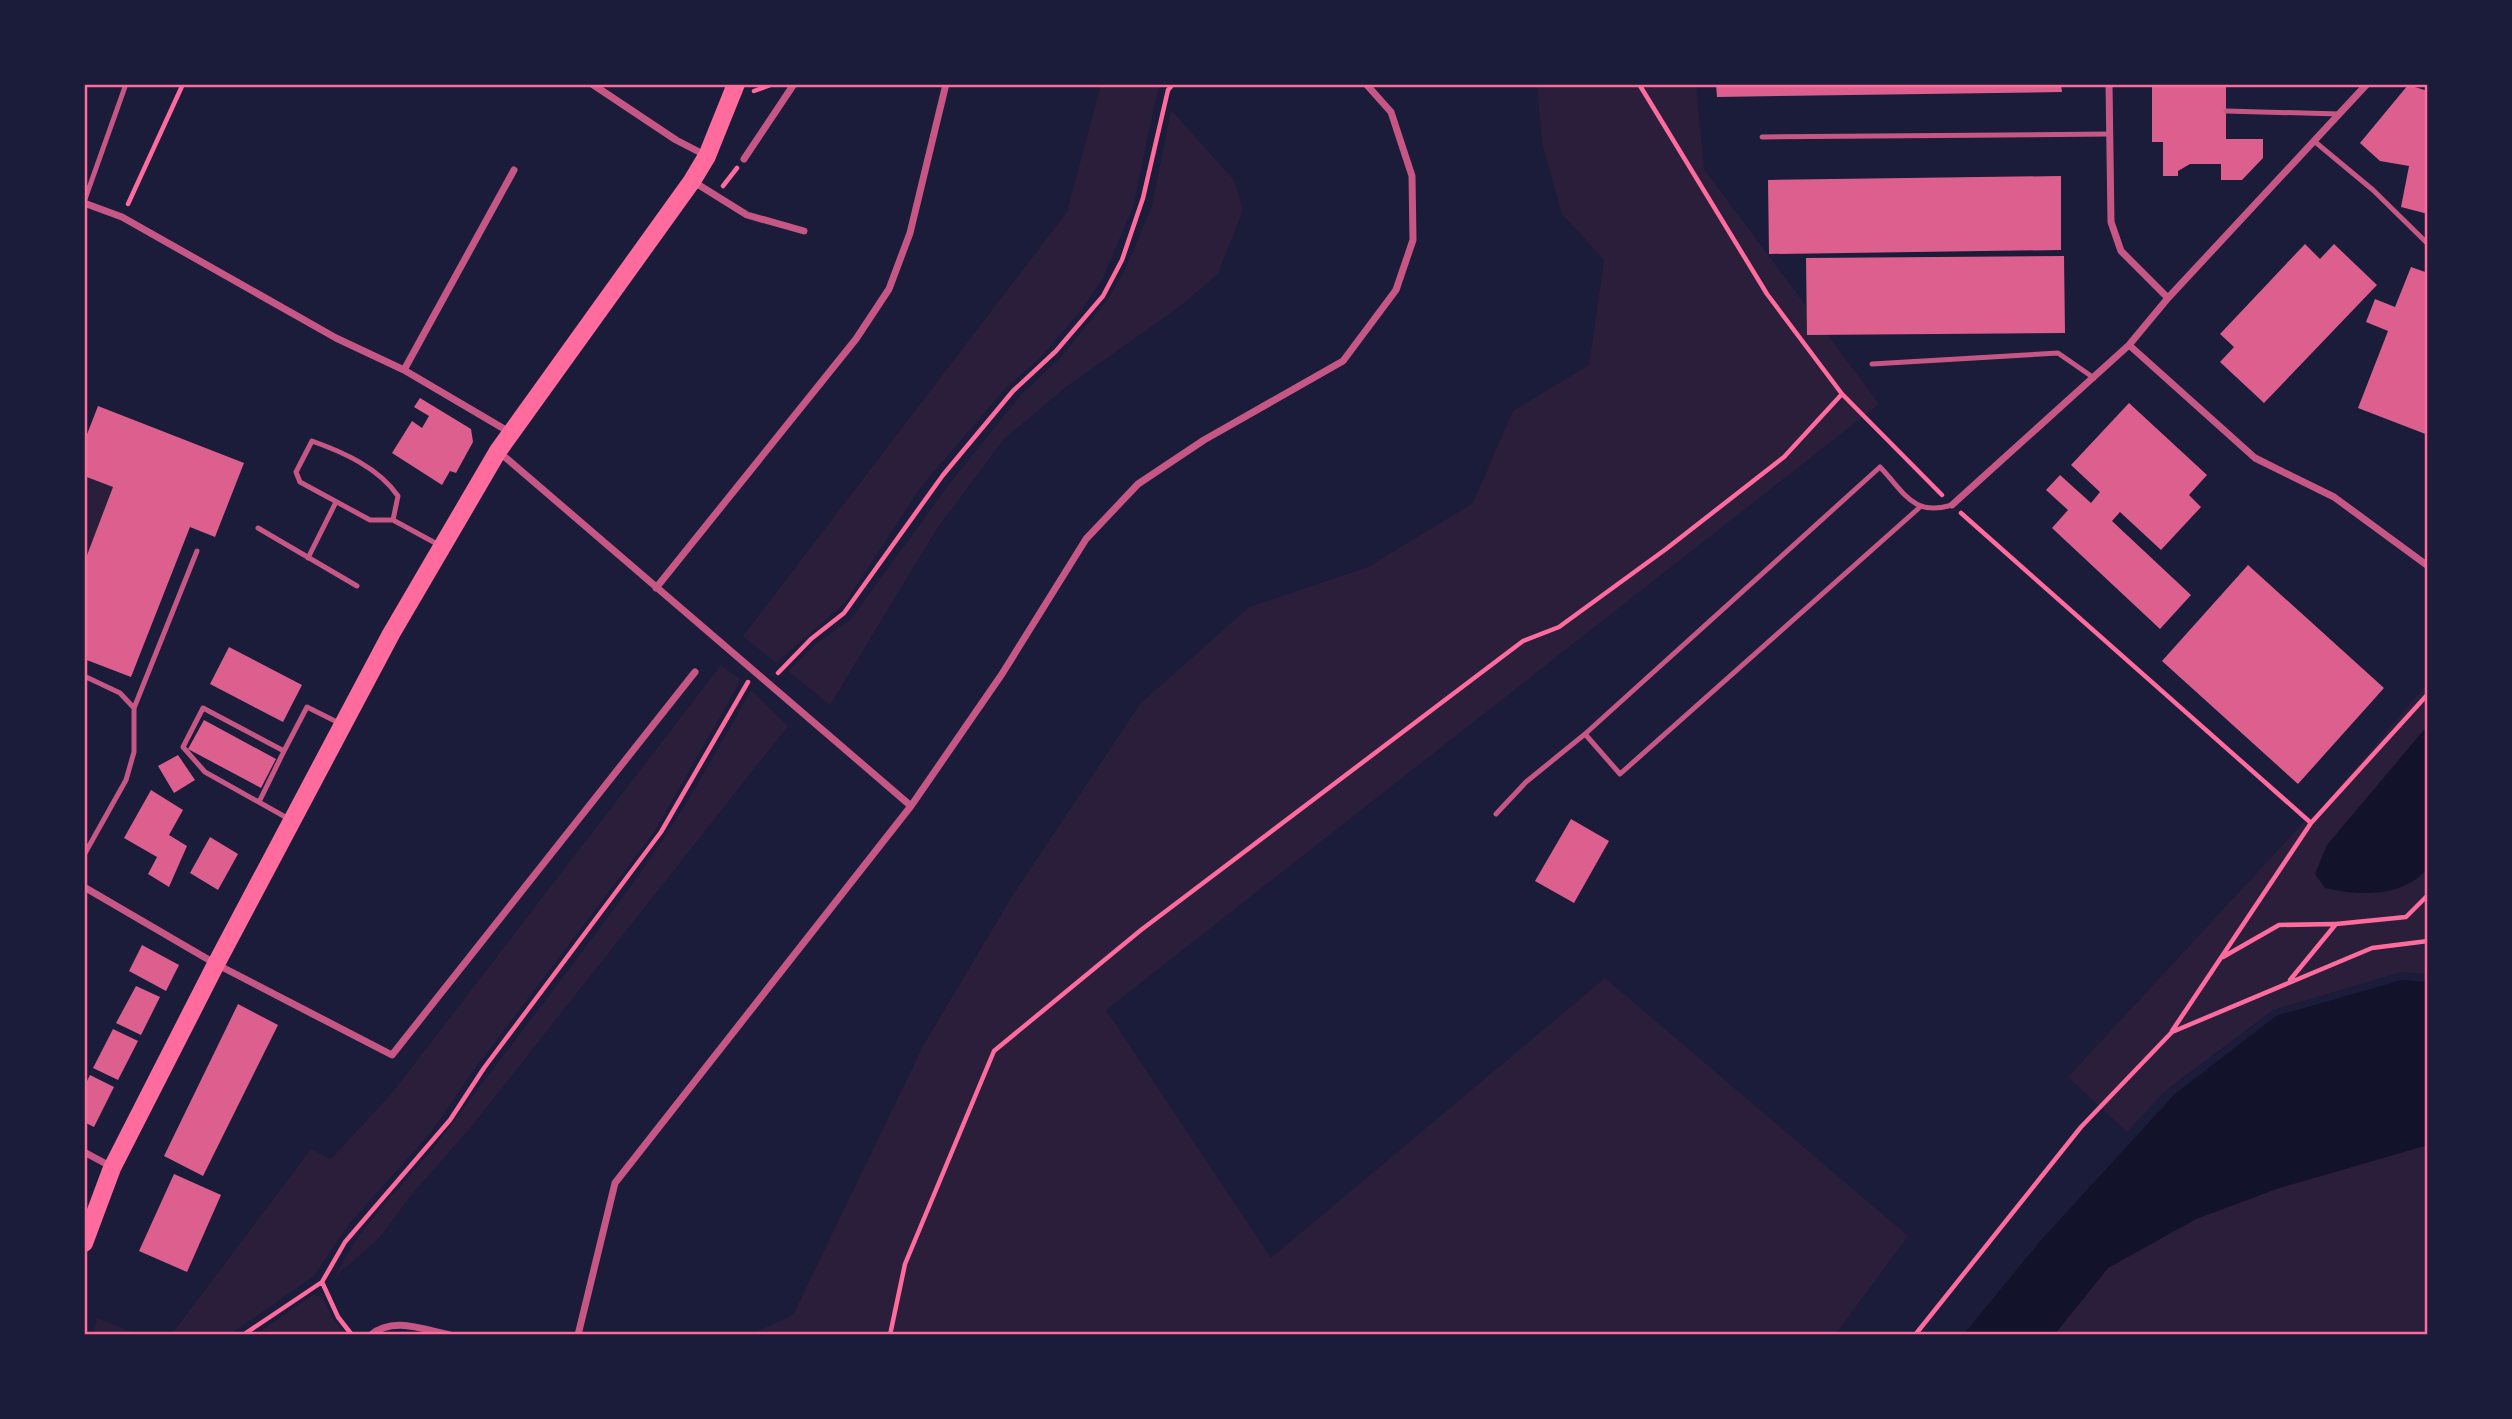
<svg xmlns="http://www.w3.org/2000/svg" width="2512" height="1419" font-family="Helvetica,sans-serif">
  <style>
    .green { fill: #2a1e3b }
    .water { fill: #12122b }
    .building { fill: #dd5f8e }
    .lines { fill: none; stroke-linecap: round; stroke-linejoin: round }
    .path { stroke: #ff6b9d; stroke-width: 4.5 }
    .service { stroke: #c65784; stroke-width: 5 }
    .minor { stroke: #c65784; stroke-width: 7 }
    .primary { stroke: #ff6b9d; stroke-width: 18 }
    .neatline { fill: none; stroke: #ff6b9d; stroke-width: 2.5 }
  </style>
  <rect width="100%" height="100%" fill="#1b1b3a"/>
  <!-- green -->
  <path class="green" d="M1101,84H1162L1158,89L1133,207L1103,278L1082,309L1039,359L1004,390L920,488L845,603L776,663L743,636L1067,212Z
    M1537,84H1696L1704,169L1879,404L1106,1010L1271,1258L1605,978L1908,1236L1835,1335H749L793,1315L923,1046L1011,898L1140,704L1249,607L1368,567L1473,503L1513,411L1589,365L1604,260L1562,214L1542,143Z
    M1171,110L1234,180L1243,210L1218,274L1179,307L1066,387L1004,439L936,530L830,705L788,671L817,643L851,619L950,483L1020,396L1061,357L1108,299L1125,270L1152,206Z
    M84,476L113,487L84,563Z
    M721,665L741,680L654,832L473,1071L431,1132L348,1225L314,1276L229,1335H171L311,1149L331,1159L392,1093Z
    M2428,683V974L2401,972L2273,1010L2166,1090L2127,1132L2068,1077L2304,822L2318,812Z
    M751,690L788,726L471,1127L413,1193L379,1238L336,1276C362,1219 412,1179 448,1129C510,1046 574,964 635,880C679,820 715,754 751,690Z
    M2428,1145V1335H2054L2108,1268L2196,1219L2279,1188Z
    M313,1295L322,1297L334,1320L348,1335H274L262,1330Z
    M97,1318L140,1335H93Z"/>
  <!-- water -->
  <path class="water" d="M2428,725V868C2403,898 2359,896 2325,888L2315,874L2327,845Z
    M2402,980L2428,982V1145L2279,1188L2196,1219L2108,1268L2054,1335H1963L2042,1239L2175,1094L2276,1016Z"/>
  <!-- building -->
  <path class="building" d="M1716,84H2061L2062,92L1717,97Z
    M2226,84V139H2263V158L2242,180H2221V164H2190L2178,171V176H2163V142H2152V85Z
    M2408,85L2428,91V214L2401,207L2409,166L2380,161L2360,143Z
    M2061,176V250L1769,254L1768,180Z
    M2305,244L2320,259L2334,244L2377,285L2264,403L2220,362L2234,347L2220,334Z
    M2064,256L2065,333L1807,335L1806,258Z
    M2411,267L2428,273V435L2358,408L2388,331L2366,322L2375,299L2395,307Z
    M420,398L471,429L473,442L456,473L450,471L442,485L392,453L412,421L422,428L429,416L414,407Z
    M2129,403L2207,475L2189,495L2201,507L2161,550L2120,512L2112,521L2191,595L2160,629L2052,528L2068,510L2046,490L2060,475L2091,503L2100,492L2071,465Z
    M98,406L244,463L215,537L190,527L131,677L84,659V563L113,487L84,476V442Z
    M2248,565L2384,688L2298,784L2162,661Z
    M229,647L302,685L283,722L210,684Z
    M204,720L276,759L261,788L188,749Z
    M178,755L195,780L174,793L158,766Z
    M151,790L183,810L169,835L187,846L169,887L148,874L157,857L124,838Z
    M1571,819L1609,841L1574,903L1535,881Z
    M210,837L238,854L218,890L190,873Z
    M142,945L179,965L166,991L129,971Z
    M136,986L160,997L141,1035L116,1023Z
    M238,1004L278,1025L203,1176L164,1156Z
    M113,1029L138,1041L118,1080L93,1068Z
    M90,1075L114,1087L94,1127L84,1122V1087Z
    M174,1174L221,1195L187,1272L139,1251Z"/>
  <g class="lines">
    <!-- path -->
    <path class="path" d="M1639,84L1767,294L1842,394L1942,495
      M754,91L773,84
      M723,186L737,168
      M128,204L183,84
      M1961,513L2311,823
      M778,673L811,639L844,613L943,475L1013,391L1056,351L1103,296L1122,260L1143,198L1168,90L1173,84
      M2223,957L2279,925L2335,924
      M2290,980L2336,924L2406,917L2428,895
      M2172,1031L2311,823L2428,694
      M322,1282L338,1317L352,1335
      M243,1335L322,1282L345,1242L450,1120L484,1068L661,832L748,682
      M890,1335L905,1264L994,1051L1141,930L1523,641L1559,627L1666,549L1784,457L1842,394
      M1915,1335L2081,1127L2172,1032L2372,948L2428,941"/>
    <!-- service -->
    <path class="service" d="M2226,111L2340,114
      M1762,137L2110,134
      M2314,141L2373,190L2428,244
      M84,202L126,84
      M1872,364L2058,353L2094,378
      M1919,508L1620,774L1585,734L1880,467C1905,493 1913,517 1952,505
      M393,520L398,496C379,468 343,452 312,441L296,472L300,482L370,520H393L439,545
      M258,528L357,586
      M308,558L336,502
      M84,676L120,693L134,708
      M259,802L284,751
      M1496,814L1526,782L1585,734
      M289,819L205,772L183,747L203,708L284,751L307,707L339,723
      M84,855L126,780L134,752V708L197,551"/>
    <!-- minor -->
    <path class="minor" d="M592,84L676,140L707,156
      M2109,84L2111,222L2121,251L2168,298
      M744,159L794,84
      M694,182L747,215L804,231
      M84,203L122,217L336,338L404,370L511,433
      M2129,345L2255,458L2334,497L2428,566
      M404,370L514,170
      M498,451L911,806
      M1952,505L2129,345L2168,298L2367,84
      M656,588L856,339L889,289L910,233L946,84
      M84,887L216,964L392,1055L695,672
      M84,1152L112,1167
      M371,1335C393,1316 424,1330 450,1335
      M578,1335L615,1183L911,806L1002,674L1086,539L1138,484L1204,440L1343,361L1396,290L1413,240L1412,176L1391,112L1366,84"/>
    <!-- primary -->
    <path class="primary" d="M84,1243L112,1168L216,964L391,634L498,451L692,181L707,156L736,84"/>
  </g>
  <!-- border -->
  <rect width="2512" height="1419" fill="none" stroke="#1b1b3a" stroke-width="172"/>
  <rect x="86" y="86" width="2340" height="1247" class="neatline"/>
</svg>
